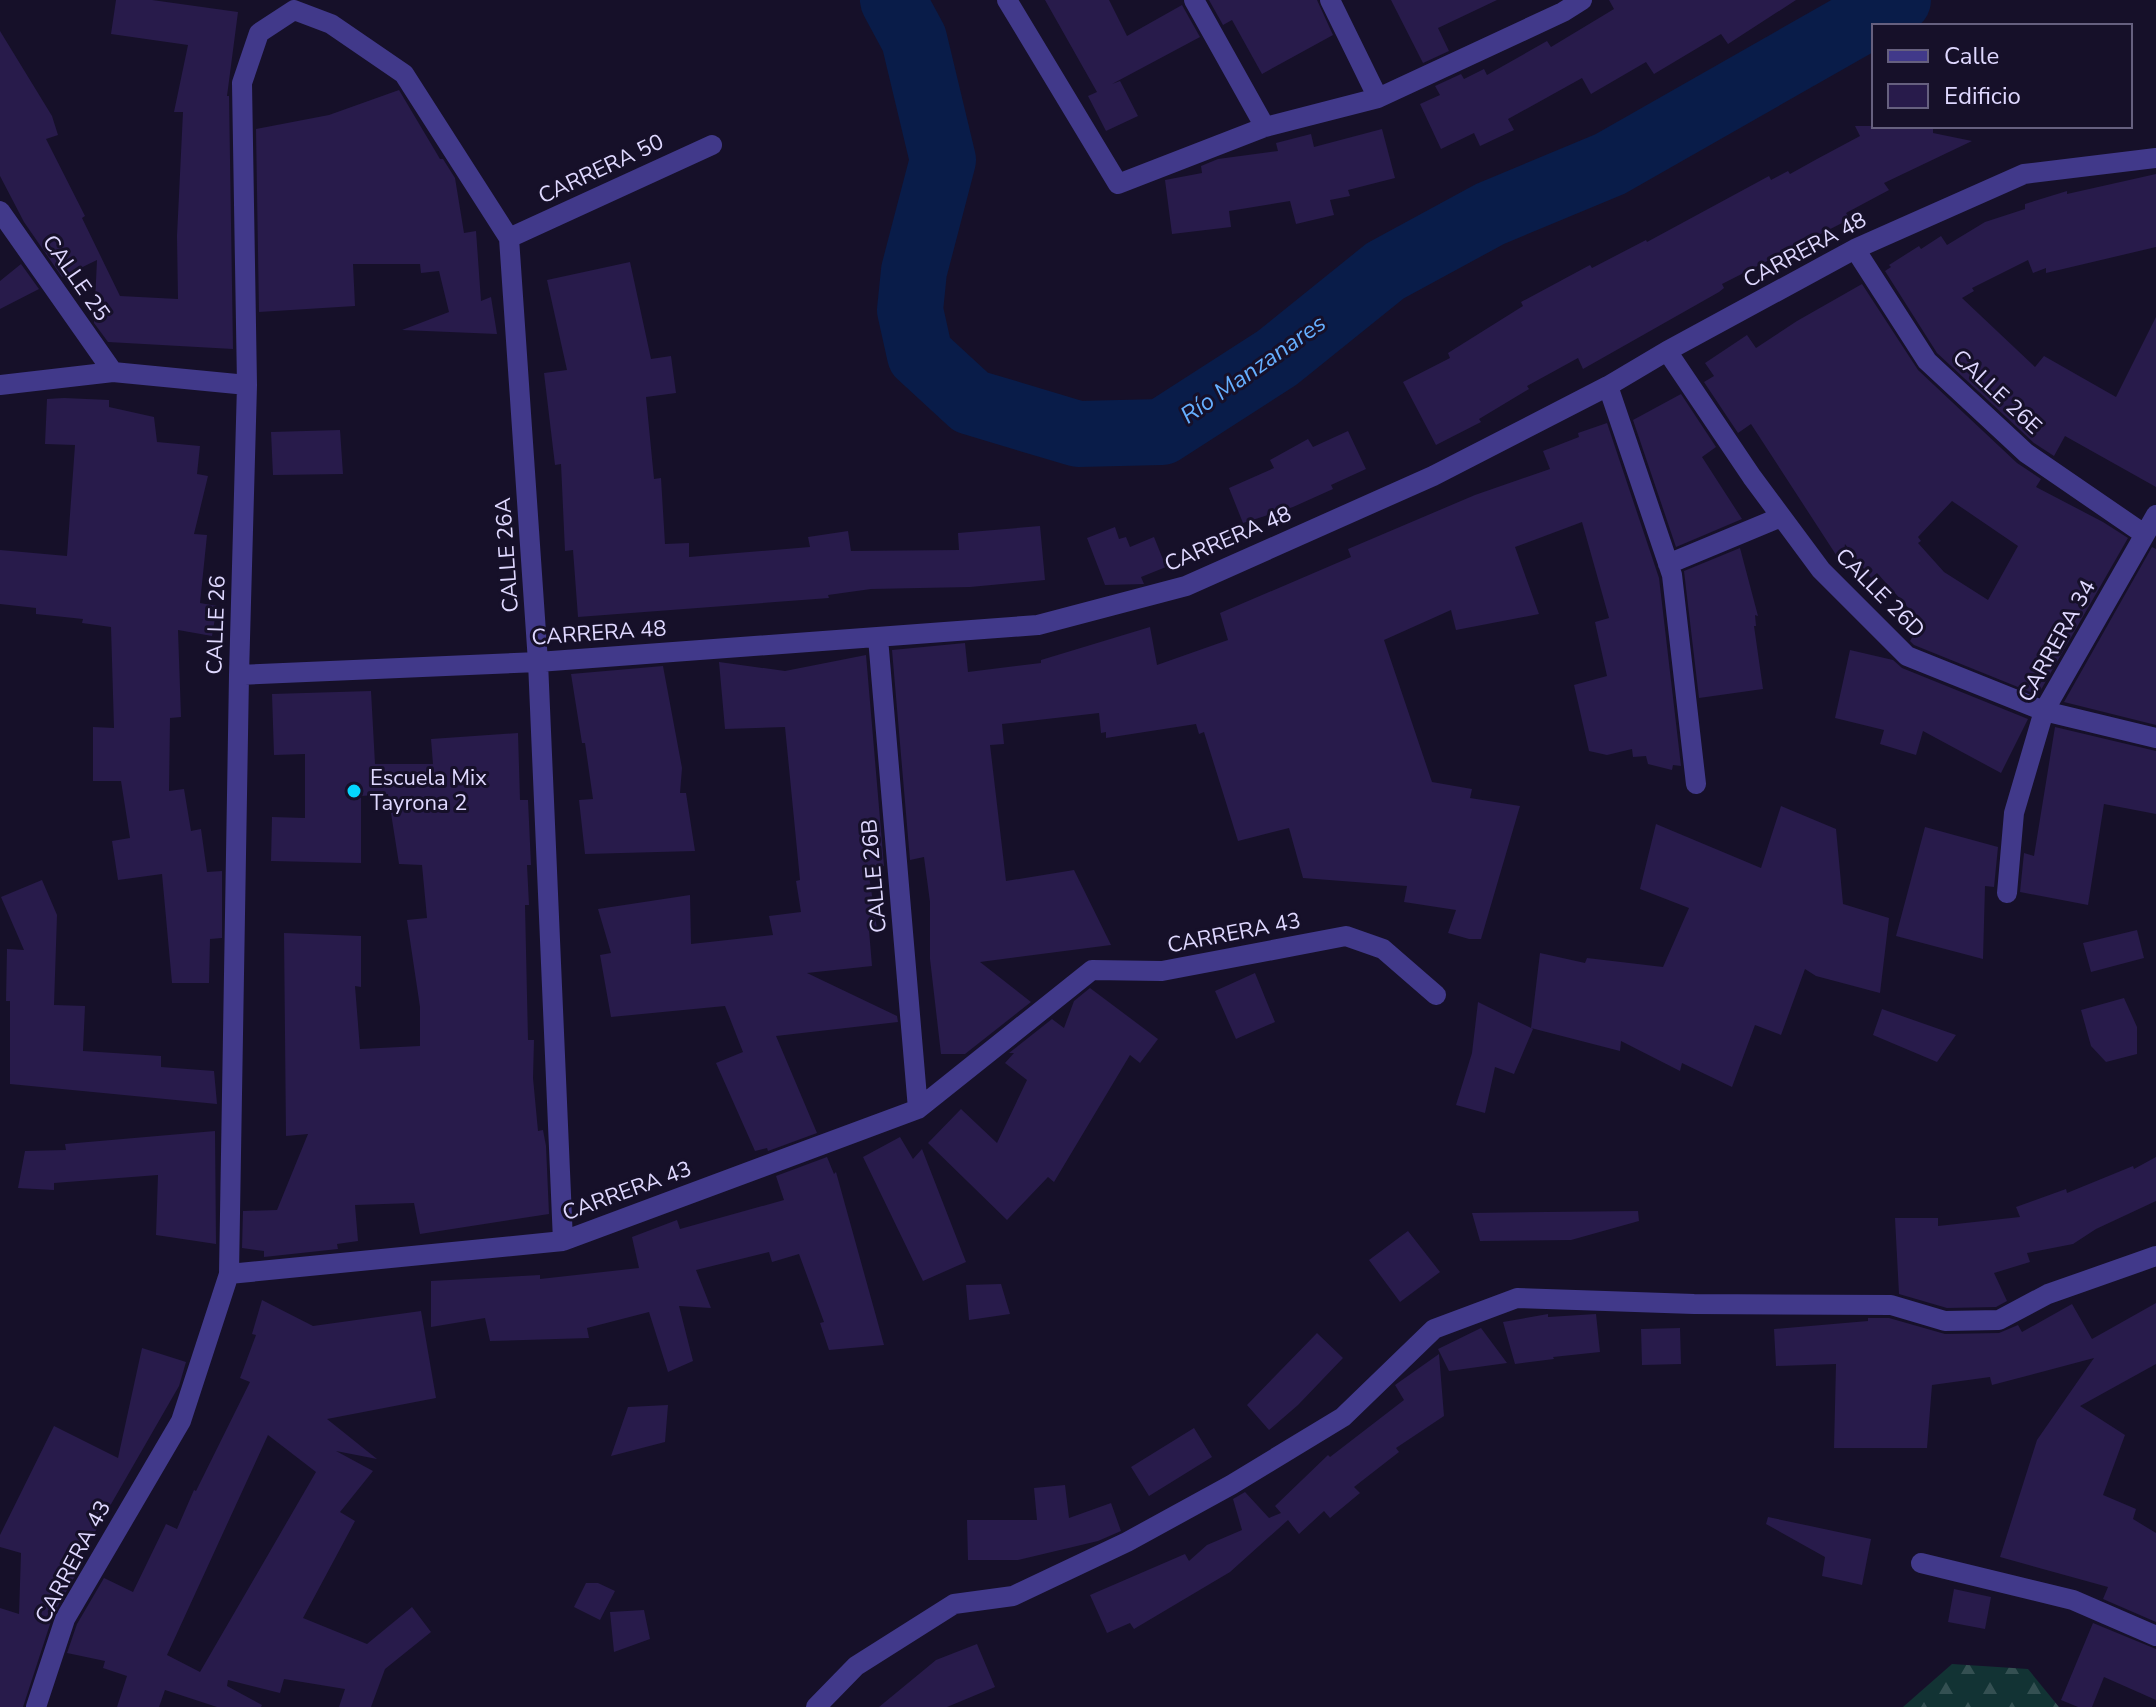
<svg xmlns="http://www.w3.org/2000/svg" width="2156" height="1707" font-family="'Nunito Sans',sans-serif">
  <style>
    .forest { fill: url(#forest-firs) }
    .lines { fill: none; stroke-linecap: round; stroke-linejoin: round }
    .river { stroke: #091c49; stroke-width: 66 }
    .building { fill: #281b4b; fill-rule: evenodd }
    .minor { stroke: #41398a; stroke-width: 20 }
    .poi-dot { fill: #04d6ff; stroke: #161029; stroke-width: 3 }
    .labels { text-anchor: middle; dominant-baseline: central; stroke-width: 6; stroke-linejoin: round; paint-order: stroke }
    .street-label { font-size: 22px; fill: #dfd8ff; stroke: #161029 }
    .poi-label { font-size: 22px; fill: #dfd8ff; stroke: #161029; text-anchor: start }
    .water-label { font-size: 24px; font-style: italic; fill: #66afff; stroke: #161029 }
  </style>
  <defs>
    <pattern id="forest-firs" width="22" height="20" patternUnits="userSpaceOnUse" patternTransform="scale(2)"><rect width="22" height="20" fill="#123334"/><path d="M5 1l3.5 6h-7zM16 11l3.5 6h-7z" fill="#345052"/></pattern>
  </defs>
  <rect width="100%" height="100%" fill="#161029"/>
  <!-- forest -->
  <path class="forest" d="M1952,1664L2028,1669L2059,1707H1903Z"/>
  <g class="lines">
    <!-- river -->
    <path class="river" d="M893,0L914,39L943,160L914,271L910,310L920,355L971,402L1078,434L1162,432L1277,358L1385,271L1490,214L1610,164L1898,0"/>
  </g>
  <!-- building -->
  <path class="building" d="M116,0H152L238,12L227,96H229L233,349L108,342L94,323L97,260L62,277L24,222L0,176V31L52,116L58,135L46,139L85,216L82,218L120,296L178,299L177,236L183,112H174L188,45L111,34Z
    M1045,0H1109L1127,36L1182,5L1200,37L1112,84L1120,81L1138,116L1106,131L1088,96L1097,92Z
    M1209,0H1317L1333,35L1262,74L1232,20L1223,25Z
    M1391,0H1497L1438,28L1449,51L1423,63Z
    M1609,0H1796L1728,44L1721,34L1654,74L1646,62L1591,94L1582,78L1508,119L1514,130L1480,146L1474,133L1441,149L1420,104L1440,95L1435,86L1461,74L1464,79L1484,69L1487,75L1547,41L1551,47L1614,9Z
    M399,90L440,159H443L455,178L464,233L476,231L481,301L491,297L497,334L402,330L449,312L439,271L421,273L420,264H353L355,306L259,312L256,129L329,115Z
    M1855,126H1933V133L1972,141L1884,183L1889,190L1846,213L1850,219L1722,284L1724,288L1719,292L1583,369L1578,358L1527,386L1529,389L1479,419L1481,422L1436,445L1403,382L1450,358L1448,353L1523,306L1521,302L1590,265L1592,268L1646,240L1647,242L1769,176L1771,180L1788,171L1790,174L1817,159L1860,136Z
    M1382,129L1395,178L1348,190L1350,196L1330,200L1334,215L1296,224L1290,201L1229,211L1231,227L1172,234L1165,180L1202,173L1201,166L1218,159L1278,151L1276,143L1311,134L1314,147Z
    M2156,174V247L2046,273V268L2033,273L2028,260L1972,288L1974,291L1962,298L2035,367L2044,356L2116,397L2156,317V487L2065,436L2054,456L2034,443L1937,353L1885,271L1891,267L1889,265L1919,246L1921,249L1941,236L1947,245L1985,222L2025,209V204L2067,191V194Z
    M630,262L651,359L671,356L676,393L646,397L654,479L661,478L665,544L689,543V557L810,547L808,537L848,531L851,551L959,550L958,533L1040,526L1045,580L970,587L871,589L828,595L829,598L578,617L573,550L565,551L561,464L555,465L544,373L567,370L547,280Z
    M21,264L39,289L0,309V281Z
    M1862,284L1918,370L2017,463L2041,479L2036,487L2103,522L2128,538L2038,695L1914,645L1910,641L1921,622L1877,573L1871,578L1845,544L1842,564L1751,424L1738,433L1704,382L1714,376L1705,363L1747,335L1756,348L1797,321ZM1952,501L2018,546L1988,600L1944,572L1918,543L1921,541L1918,537Z
    M1681,394L1716,447L1702,457L1742,519L1676,547L1633,420Z
    M64,398L109,400V407L154,417L157,442L200,446L197,474L208,476L194,534L207,535L200,603L217,606L212,636L178,630L181,717L170,718L169,791L184,789L191,831L201,829L207,872L222,871V938L210,939L209,983H172L162,874L118,880L112,841L130,838L121,781H93V727L114,728L111,627L82,623L83,619L36,614V608L0,604V550L67,556L75,445L45,444L47,399Z
    M1607,423L1659,578L1681,766L1673,765L1672,770L1648,764L1646,756L1633,757L1632,749L1607,755L1589,751L1574,685L1607,676L1595,622L1609,618L1582,522L1515,547L1539,614L1456,630L1451,610L1384,640L1432,782L1472,789L1470,798L1520,806L1481,939H1469L1448,933L1456,910L1404,902L1407,886L1303,878L1289,828L1238,841L1204,732L1199,734L1196,724L1106,738V732L1101,733L1099,713L1002,724L1004,744L990,745L1006,881L1074,870L1111,945L980,962L1031,1002L965,1054H941L930,959V902L924,857L910,860L892,650L965,643L968,672L1041,663V660L1150,627L1157,665L1228,640L1220,613L1351,557L1348,549L1475,495L1550,469L1543,451L1579,437L1578,433Z
    M340,430L343,474L273,475L271,432Z
    M1348,431L1366,469L1331,485L1333,489L1293,507L1243,523L1229,488L1274,468L1270,460L1308,439L1313,447Z
    M1115,527L1119,539L1126,537L1130,547L1154,537L1166,567L1141,577L1144,584L1105,585L1087,538Z
    M2152,547L2156,549V725L2064,702Z
    M1740,548L1758,616L1755,615L1756,626H1754L1763,689L1699,698L1684,571Z
    M1850,650L1893,660L1902,668L2028,719L2001,773L1923,731L1916,755L1880,744L1884,730L1835,718Z
    M866,655L884,866L868,869L877,929L869,930L872,966L807,973L897,1016L898,1022L776,1036L817,1133L768,1151L767,1148L755,1151L716,1063L743,1052L725,1006L611,1017L600,955L611,953L598,909L690,895L691,944L773,935L769,916L801,912L796,881L800,880L785,727L725,729L719,662L785,671Z
    M663,666L682,768L680,793H686L695,851L585,854L579,800L593,799L585,743H582L571,674Z
    M371,691L375,764H433L431,739L518,733L520,800H528L531,865H527L529,905H525L528,1040H534L533,1078L538,1131L543,1130L546,1146L549,1214L420,1234L414,1203L355,1205L358,1241L337,1244L338,1249L264,1257V1251L242,1248L243,1211L277,1210L308,1134L286,1136L284,933L361,936V987L355,986L360,1049L420,1046V1007L407,920L427,918L422,865L399,864L388,794L361,796V863L271,861L272,817L305,818V754L274,755L272,694Z
    M2055,727L2156,751V814L2104,804L2088,905L2020,892L2024,853L2034,856Z
    M1781,806L1836,829L1843,904L1889,918L1880,993L1816,976L1805,969L1781,1035L1755,1025L1732,1087L1682,1063L1680,1071L1621,1041L1620,1051L1531,1028L1540,953L1585,963L1587,958L1663,967L1689,908L1640,889L1656,824L1761,868Z
    M1925,827L1998,847L1994,887L1985,886L1983,959L1896,936Z
    M42,880L57,915L54,1005L85,1006L83,1051L161,1056V1067L214,1071L217,1104L10,1084V1001H6L7,949L24,950L1,897Z
    M2137,930L2144,958L2091,972L2083,943Z
    M1255,973L1275,1022L1236,1039L1215,991Z
    M1090,988L1158,1039L1140,1063L1130,1055L1054,1182L1048,1177L1007,1220L928,1143L961,1109L997,1143L1027,1080L1005,1063L1014,1053H1009L1052,1019L1064,1028L1074,1001Z
    M2124,998L2137,1027V1054L2106,1062L2091,1046L2081,1010Z
    M1478,1002L1533,1029L1514,1074L1495,1067L1485,1113L1456,1105L1472,1053Z
    M1882,1009L1956,1035L1937,1062L1873,1035Z
    M215,1131L216,1244L156,1235L158,1175L54,1183V1190L18,1188L25,1151L66,1150L65,1144Z
    M900,1137L913,1159L922,1149L966,1262L923,1281L863,1157Z
    M827,1157L834,1174L836,1172L884,1345L829,1350L820,1323L824,1322L799,1254L772,1262L769,1252L696,1270L711,1308L679,1306L693,1361L668,1372L649,1312L587,1328L589,1338L490,1341L485,1318L431,1327V1281L540,1275V1279L639,1268L632,1237L677,1220L680,1229L784,1200L776,1176Z
    M2156,1157V1201L2096,1229L2073,1244L2027,1253L2030,1262L1994,1273L2007,1301L1996,1307L1947,1308L1899,1294L1895,1218H1938V1226L2020,1217L2016,1207L2066,1189L2067,1193L2133,1166L2134,1169Z
    M1638,1211L1639,1221L1571,1240L1480,1241L1472,1213Z
    M1408,1231L1440,1272L1400,1302L1369,1260Z
    M1001,1284L1010,1314L969,1320L966,1285Z
    M262,1300L313,1326L421,1311L436,1398L327,1419L377,1459L336,1451L373,1471L340,1512L355,1521L303,1618L367,1644L412,1607L431,1632L385,1669L371,1707H339L345,1689L284,1679L280,1693L228,1680L227,1686L262,1705L261,1707H217L165,1690L159,1707H117L127,1676L103,1668L105,1661L67,1653L77,1624L104,1578L133,1592L166,1524L177,1529L194,1490L196,1491L250,1382L240,1378L256,1335L252,1334ZM268,1435L316,1472L200,1672L167,1655Z
    M2156,1303V1364L2080,1406L2125,1435L2103,1495L2136,1509L2133,1519L2156,1533V1622L2103,1599L2108,1587L2000,1557L2037,1440L2094,1358L1992,1385L1990,1377L1932,1385L1927,1448H1834L1836,1364L1776,1366L1774,1329L1868,1321V1318H1889L1945,1334L1999,1333L2018,1325L2022,1332L2072,1304L2092,1339Z
    M1548,1314V1317L1596,1314L1600,1352L1553,1357L1554,1359L1515,1364L1503,1322Z
    M1481,1328L1507,1363L1449,1371L1438,1349Z
    M1680,1328L1681,1364L1642,1365L1641,1329Z
    M1317,1333L1343,1358L1298,1405L1269,1430L1247,1405Z
    M142,1348L186,1362L179,1386L76,1565L80,1567L53,1615L23,1707H0V1608L19,1614L21,1553L0,1547V1535L54,1426L118,1458Z
    M1439,1354L1444,1416L1396,1448L1399,1452L1354,1487L1360,1493L1330,1518L1324,1511L1299,1534L1288,1520L1230,1572L1134,1629L1130,1623L1107,1633L1090,1595L1185,1554L1189,1561L1207,1545L1242,1530L1233,1499L1245,1492L1269,1518L1281,1513L1275,1506L1328,1455L1330,1457L1404,1400L1395,1385Z
    M668,1405L665,1442L611,1456L628,1407Z
    M1194,1428L1212,1457L1149,1496L1131,1467Z
    M1065,1485L1069,1518L1111,1503L1121,1531L1098,1541L1018,1560H968L967,1520H1037L1034,1488Z
    M1768,1517L1871,1539L1862,1585L1822,1576L1825,1557L1766,1524Z
    M586,1583H598L615,1591L600,1620L574,1607Z
    M1954,1589L1991,1597L1985,1629L1948,1622Z
    M644,1610L650,1639L614,1652L610,1612Z
    M2093,1623L2156,1649V1700L2104,1677L2092,1707H2078L2061,1700Z
    M977,1644L995,1687L947,1707H879L936,1660Z"/>
  <g class="lines">
    <!-- minor -->
    <path class="minor" d="M1007,0L1118,184L1265,127L1378,98L1563,12L1582,0
      M1194,0L1265,127
      M1330,0L1378,98
      M294,10L331,24L404,74L509,238L538,662L563,1241
      M0,211L113,372
      M509,238L712,145
      M1855,249L1927,361L2026,453L2144,534
      M1667,351L1752,477L1821,570L1907,656L2044,711L2156,738
      M0,385L113,372L247,385
      M1608,386L1672,575L1696,784
      M1668,564L1781,517
      M878,638L918,1109
      M239,675L538,662L1038,625L1186,586L1433,476L1608,386L1667,351L1855,249L2024,174L2156,158
      M2007,893L2014,813L2044,711L2156,515
      M229,1274L563,1241L918,1109L1092,970L1162,971L1346,936L1383,949L1436,995
      M1921,1563L2073,1600L2156,1636
      M36,1707L65,1619L181,1421L229,1274L239,675L247,385L242,83L259,33L294,10
      M816,1707L856,1666L954,1604L1013,1596L1127,1542L1231,1485L1343,1417L1434,1329L1517,1298L1694,1304L1891,1305L1945,1321L1999,1320L2048,1294L2156,1256"/>
  </g>
  <!-- markers -->
  <circle class="poi-dot" cx="354" cy="791" r="8"/>
  <g class="labels">
    <!-- street labels -->
    <g class="street-label">
      <text transform="translate(601 169) rotate(-25)">CARRERA 50</text>
      <text transform="translate(1805 250) rotate(-28)">CARRERA 48</text>
      <text transform="translate(76 278) rotate(55)">CALLE 25</text>
      <text transform="translate(1997 392) rotate(43)">CALLE 26E</text>
      <text transform="translate(1228 539) rotate(-23)">CARRERA 48</text>
      <text transform="translate(507 555) rotate(-94)">CALLE 26A</text>
      <text transform="translate(1880 593) rotate(45)">CALLE 26D</text>
      <text transform="translate(216 625) rotate(-88)">CALLE 26</text>
      <text transform="translate(599 633) rotate(-4)">CARRERA 48</text>
      <text transform="translate(2057 641) rotate(-61)">CARRERA 34</text>
      <text transform="translate(874 876) rotate(-95)">CALLE 26B</text>
      <text transform="translate(1234 933) rotate(-11)">CARRERA 43</text>
      <text transform="translate(627 1191) rotate(-20)">CARRERA 43</text>
      <text transform="translate(73 1562) rotate(-62)">CARRERA 43</text>
    </g>
    <!-- poi labels -->
    <g class="poi-label">
      <text x="370" y="778">Escuela Mix<tspan x="370" dy="25">Tayrona 2</tspan></text>
    </g>
    <!-- water labels -->
    <g class="water-label">
      <text transform="translate(1253 369) rotate(-35)">Río Manzanares</text>
    </g>
  </g>
  <!-- legend -->
  <rect x="1872" y="24" width="260" height="104" fill="#161029" stroke="#66607f" stroke-width="2"/>
  <rect x="1888" y="50" width="40" height="12" fill="#41398a" stroke="#66607f" stroke-width="2"/>
  <text x="1944" y="64" font-size="24" fill="#dfd8ff">Calle</text>
  <rect x="1888" y="84" width="40" height="24" fill="#281b4b" stroke="#66607f" stroke-width="2"/>
  <text x="1944" y="104" font-size="24" fill="#dfd8ff">Edificio</text>
</svg>
